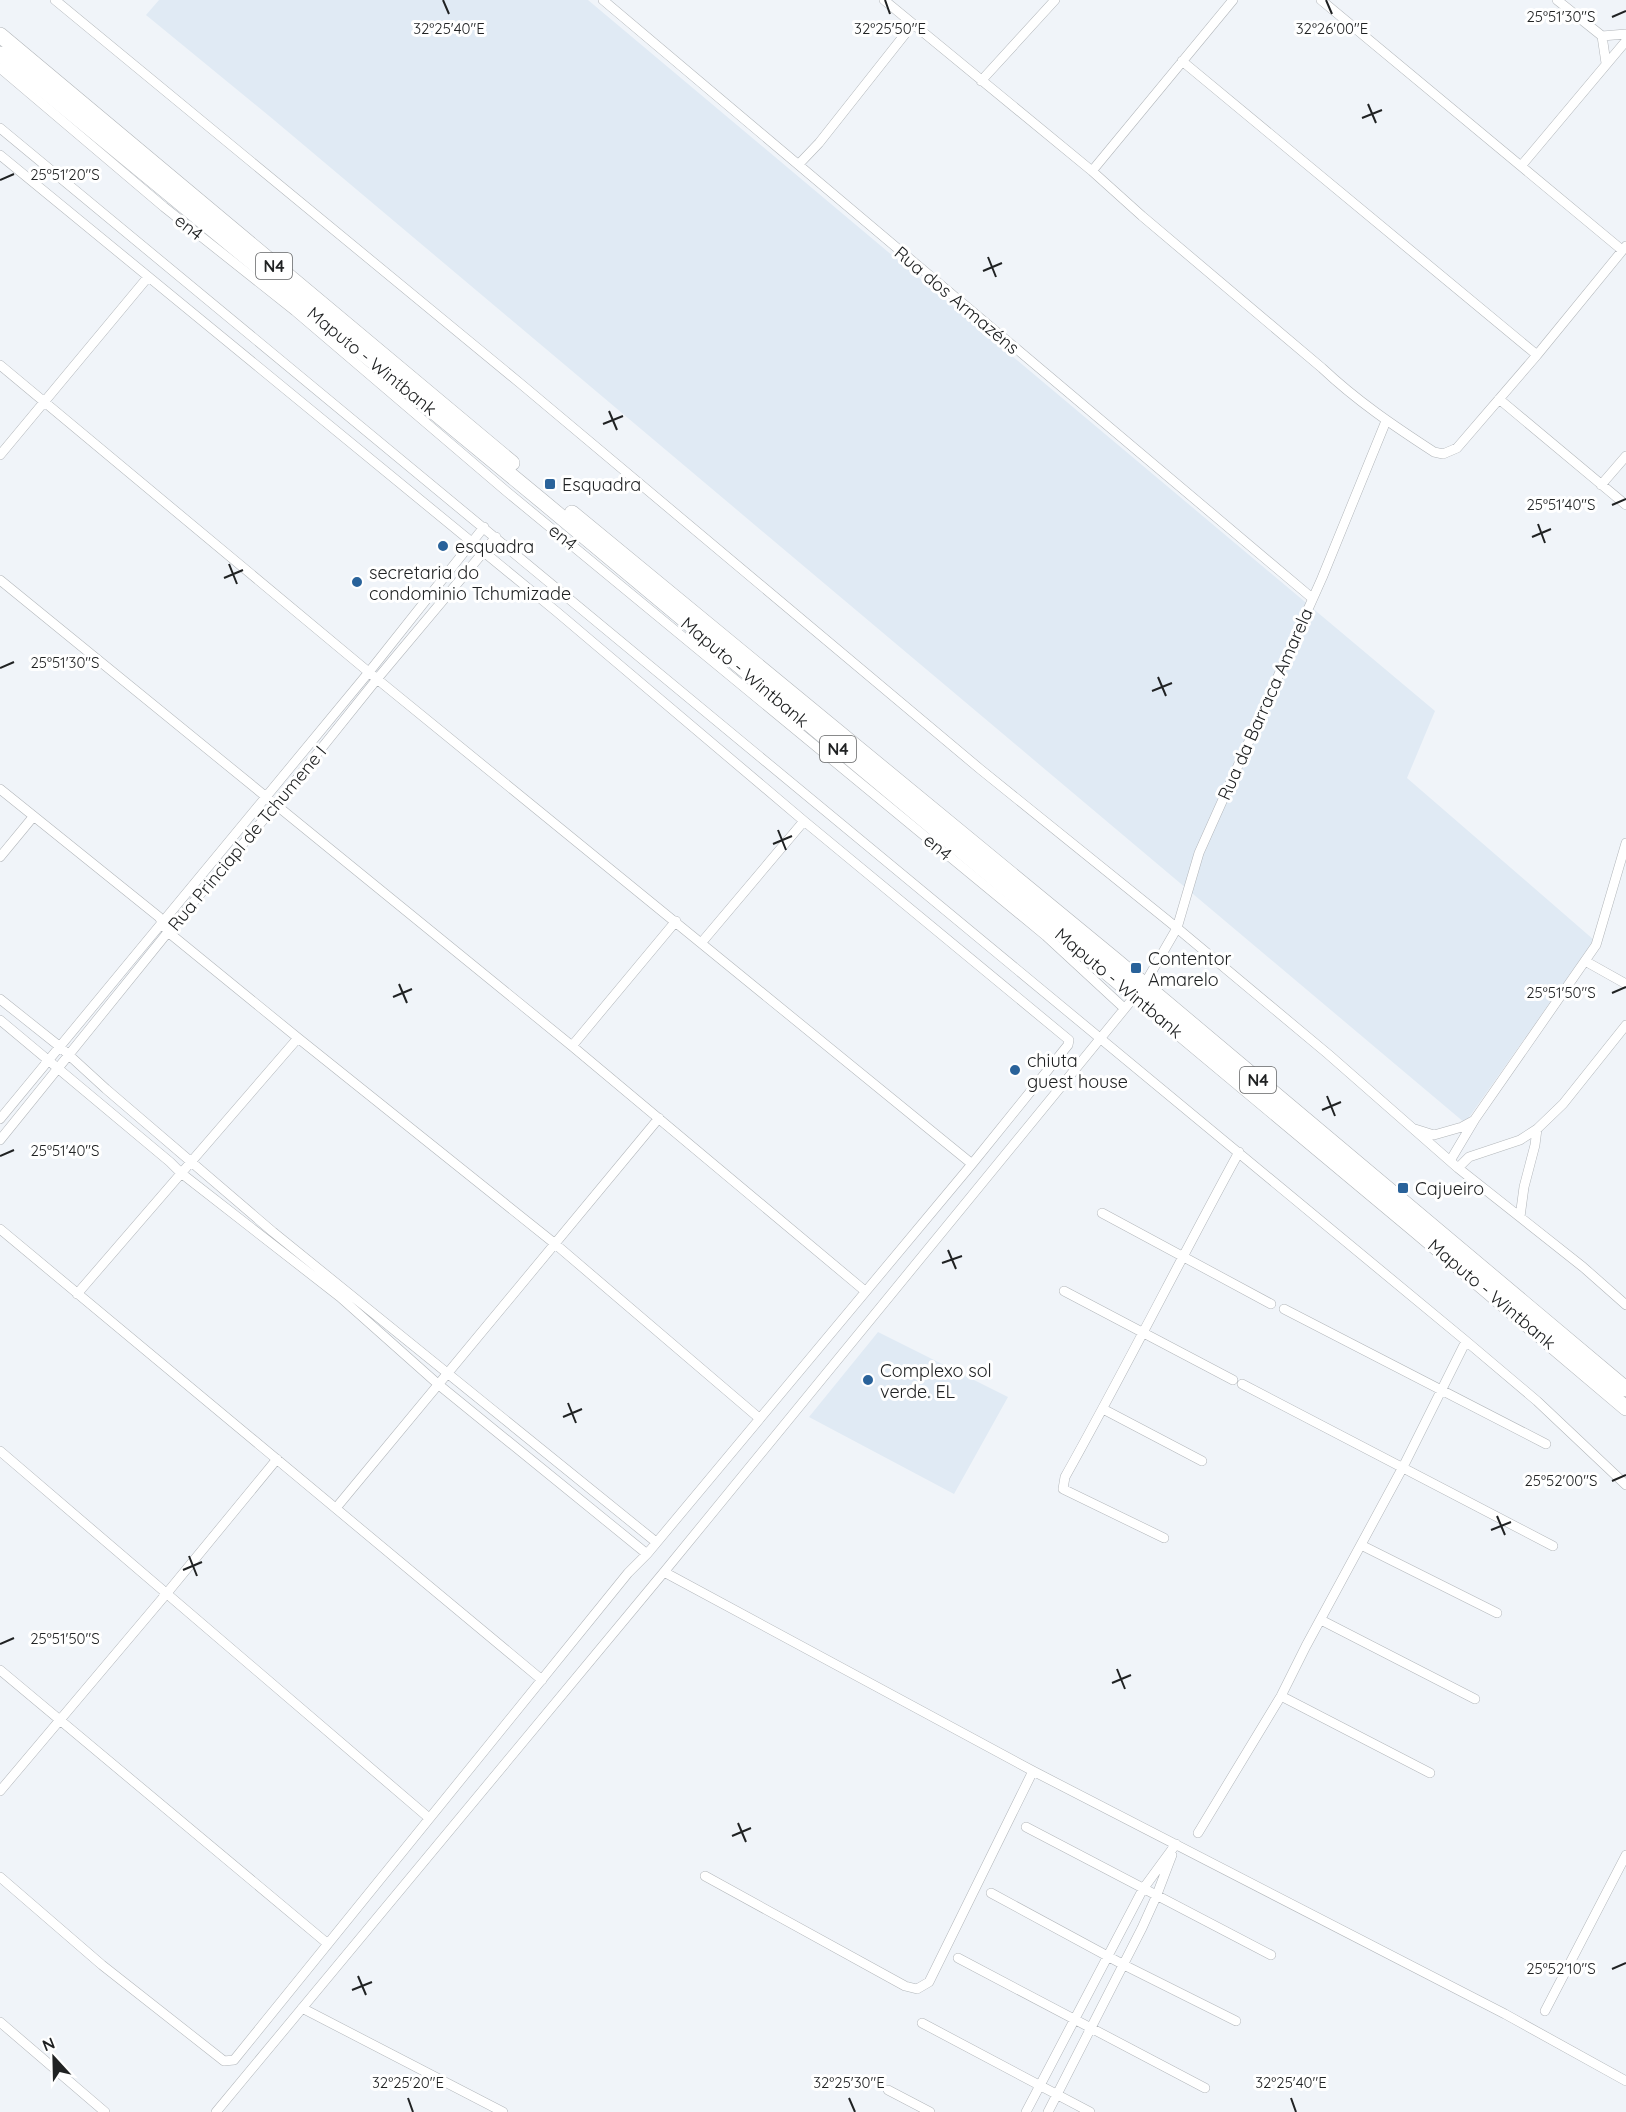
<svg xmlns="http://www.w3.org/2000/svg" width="1626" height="2112" font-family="Quicksand,sans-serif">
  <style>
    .built { fill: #e0eaf4 }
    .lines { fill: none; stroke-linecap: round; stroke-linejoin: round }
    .minor-casing { stroke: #b2b6ba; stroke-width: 10 }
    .trunk-casing { stroke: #b2b6ba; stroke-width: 16 }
    .minor { stroke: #fff; stroke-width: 9 }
    .trunk { stroke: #fff; stroke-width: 15 }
    .ticks { fill: none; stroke: #202223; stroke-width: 2 }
    .poi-dot { fill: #29629a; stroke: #fff; stroke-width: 2 }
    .labels { text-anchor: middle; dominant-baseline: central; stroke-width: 6; stroke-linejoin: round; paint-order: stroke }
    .shield { fill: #fff; stroke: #636465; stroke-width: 1.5 }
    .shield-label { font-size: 16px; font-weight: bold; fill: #202223 }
    .street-label { font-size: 18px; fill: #202223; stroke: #fff }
    .poi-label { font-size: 18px; fill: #202223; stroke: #fff; text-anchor: start }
    .ticks-label { font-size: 15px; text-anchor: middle; fill: #202223; stroke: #fff; stroke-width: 6; stroke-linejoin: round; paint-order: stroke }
  </style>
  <rect width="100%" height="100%" fill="#f0f4f9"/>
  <!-- built -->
  <path class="built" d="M159,0H588L1435,711L1407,778L1594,940L1465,1123L274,120L146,15Z
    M878,1332L1008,1397L954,1494L809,1417Z"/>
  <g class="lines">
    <!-- minor casing -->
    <g class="minor-casing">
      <path id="minor" d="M55,0L521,384L980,769L1177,928L1328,1054L1458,1168L1583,1267L1626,1305
        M603,0L1312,598
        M884,0L1092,171L1142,216L1322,368C1357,401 1394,426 1434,452L1443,454L1457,448L1537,355L1626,246
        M1321,0L1622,250
        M1557,0L1602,36L1606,63
        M1602,36L1626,34
        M1182,61L1537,355
        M0,68L164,207L295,311L506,491L1046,936L1124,1008
        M981,81L1055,0
        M0,128L1466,1341L1537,1401L1626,1485
        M0,155L557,612L804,821L1069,1040L1068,1045L972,1164L647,1554L628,1573L234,2060L224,2061L102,1965L0,1877
        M799,164L819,143L913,24
        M1521,166L1626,41
        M1092,171L1233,0
        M0,365L377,679L972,1164
        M1499,399L1626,505
        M0,455L148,277
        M1601,485L1626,456
        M0,580L572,1046L865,1291
        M0,789L159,917L168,932L298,1038L554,1243L759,1418
        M0,857L33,817
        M702,942L804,821
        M1585,961L1626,984
        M0,999L59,1046L106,1089L273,1232L656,1542
        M0,1020L170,1162L181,1173L340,1297L439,1385L647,1554
        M572,1046L676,921
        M0,1119L369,672L484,527
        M1415,1129L1434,1135L1462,1127L1473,1121
        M0,1140L168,932L276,805L377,679L496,537
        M1450,1161L1475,1119L1596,945L1626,843
        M1458,1168L1469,1157L1520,1140L1537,1129L1563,1104L1626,1025
        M1102,1213L1271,1304
        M1520,1217L1524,1187L1535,1145L1537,1129
        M0,1229L542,1680
        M1064,1291L1233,1380
        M77,1294L298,1038
        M1284,1309L1546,1444
        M1242,1384L1553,1546
        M1103,1409L1202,1461
        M0,1451L429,1818
        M336,1508L659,1118
        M1164,1538L1063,1489L1065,1477C1125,1370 1180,1260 1239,1152
        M1361,1545L1497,1613
        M664,1572L1033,1771L1505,2014L1626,2081
        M1321,1620L1475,1699
        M0,1670L328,1944
        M1281,1696L1430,1773
        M0,1791L167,1593L277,1459
        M1026,1827L1271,1955
        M1198,1833L1281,1696L1306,1646L1403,1467L1466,1341
        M705,1876L905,1986L917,1989L929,1982L1033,1771
        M991,1893L1124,1965L1236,2021
        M958,1958L1205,2088
        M302,2008L503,2112
        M1545,2011L1626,1855
        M0,2022L105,2112
        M922,2023L1090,2112
        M888,2090L930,2112
        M216,2112L664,1572L1144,985L1177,928L1199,853L1322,578L1386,421
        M1026,2112L1143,1889L1176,1844
        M1048,2112L1142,1928L1156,1897L1172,1855"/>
    </g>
    <!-- trunk casing -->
    <g class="trunk-casing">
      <path id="trunk" d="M0,35L512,463
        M0,54L542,501L1412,1227L1626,1408
        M572,513L1114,959L1626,1389"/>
    </g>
    <!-- minor -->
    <use href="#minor" class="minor"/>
    <!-- trunk -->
    <use href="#trunk" class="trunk"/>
  </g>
  <!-- ticks -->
  <path class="ticks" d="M443,0L449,14M885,0L890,14M1326,0L1332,14M1612,17L1626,11M1368,104L1376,123M1362,118L1382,110M0,180L14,174M988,257L996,277M983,271L1002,263M609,411L617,430M603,424L623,416M1612,505L1626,499M1538,524L1545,543M1532,537L1551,529M229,564L237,584M224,578L243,570M0,668L14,662M1158,677L1166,696M1152,691L1172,683M778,830L786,850M773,844L792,836M399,984L407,1003M1612,993L1626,987M393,997L412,989M1327,1096L1335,1116M1322,1110L1341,1102M0,1156L14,1150M948,1250L956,1269M942,1263L962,1256M568,1403L576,1423M563,1417L582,1409M1612,1481L1626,1475M1497,1516L1505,1535M1491,1530L1511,1522M189,1556L197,1576M183,1570L202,1562M0,1644L14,1638M1117,1669L1125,1689M1112,1683L1131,1675M738,1823L746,1842M732,1836L751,1828M1612,1969L1626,1963M358,1976L366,1995M352,1990L372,1982M408,2098L413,2112M849,2098L855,2112M1291,2098L1296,2112"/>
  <!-- markers -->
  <g class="poi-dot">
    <rect x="544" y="478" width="12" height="12" rx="3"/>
    <circle cx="443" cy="546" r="6"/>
    <circle cx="357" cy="582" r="6"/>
    <rect x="1130" y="962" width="12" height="12" rx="3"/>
    <circle cx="1015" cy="1070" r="6"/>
    <rect x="1397" y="1182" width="12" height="12" rx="3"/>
    <circle cx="868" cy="1380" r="6"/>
  </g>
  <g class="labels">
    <!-- shield labels -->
    <g class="shield">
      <rect x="256" y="253" width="36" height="26" rx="4.5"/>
      <rect x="820" y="736" width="36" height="26" rx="4.5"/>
      <rect x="1240" y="1067" width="36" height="26" rx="4.5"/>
    </g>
    <g class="shield-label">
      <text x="274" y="266">N4</text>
      <text x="838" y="749">N4</text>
      <text x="1258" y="1080">N4</text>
    </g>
    <!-- street labels -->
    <g class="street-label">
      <text transform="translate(189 227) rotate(38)">en4</text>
      <text transform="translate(957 300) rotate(40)">Rua dos Armazéns</text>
      <text transform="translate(372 361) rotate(39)">Maputo - Wintbank</text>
      <text transform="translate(563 537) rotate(39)">en4</text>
      <text transform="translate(745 672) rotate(40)">Maputo - Wintbank</text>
      <text transform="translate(1265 704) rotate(-66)">Rua da Barraca Amarela</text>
      <text transform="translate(247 838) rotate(-50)">Rua Princiapl de Tchumene I</text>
      <text transform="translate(938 847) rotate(40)">en4</text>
      <text transform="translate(1119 983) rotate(40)">Maputo - Wintbank</text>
      <text transform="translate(1492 1294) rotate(40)">Maputo - Wintbank</text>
    </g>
    <!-- poi labels -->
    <g class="poi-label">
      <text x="562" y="484">Esquadra</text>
      <text x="455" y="546">esquadra</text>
      <text x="369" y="572">secretaria do<tspan x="369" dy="21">condominio Tchumizade</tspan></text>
      <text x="1148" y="958">Contentor<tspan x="1148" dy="21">Amarelo</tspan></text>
      <text x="1027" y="1060">chiuta<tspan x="1027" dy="21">guest house</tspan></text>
      <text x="1415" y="1188">Cajueiro</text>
      <text x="880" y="1370">Complexo sol<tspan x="880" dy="21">verde. EL</tspan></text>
    </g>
  </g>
  <g class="ticks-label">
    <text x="1561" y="22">25°51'30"S</text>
    <text x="449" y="34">32°25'40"E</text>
    <text x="890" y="34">32°25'50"E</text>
    <text x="1332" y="34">32°26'00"E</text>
    <text x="65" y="180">25°51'20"S</text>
    <text x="1561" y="510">25°51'40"S</text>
    <text x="65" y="668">25°51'30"S</text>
    <text x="1561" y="998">25°51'50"S</text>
    <text x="65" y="1156">25°51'40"S</text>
    <text x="1561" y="1486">25°52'00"S</text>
    <text x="65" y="1644">25°51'50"S</text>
    <text x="1561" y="1974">25°52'10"S</text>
    <text x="408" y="2088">32°25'20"E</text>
    <text x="849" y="2088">32°25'30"E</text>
    <text x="1291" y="2088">32°25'40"E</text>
  </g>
  <!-- north arrow -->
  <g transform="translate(54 2058) rotate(338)" stroke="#ffffff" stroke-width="4.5" paint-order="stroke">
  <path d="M0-4.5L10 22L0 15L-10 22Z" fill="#202223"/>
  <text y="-9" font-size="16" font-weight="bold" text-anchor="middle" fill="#202223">N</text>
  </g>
</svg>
